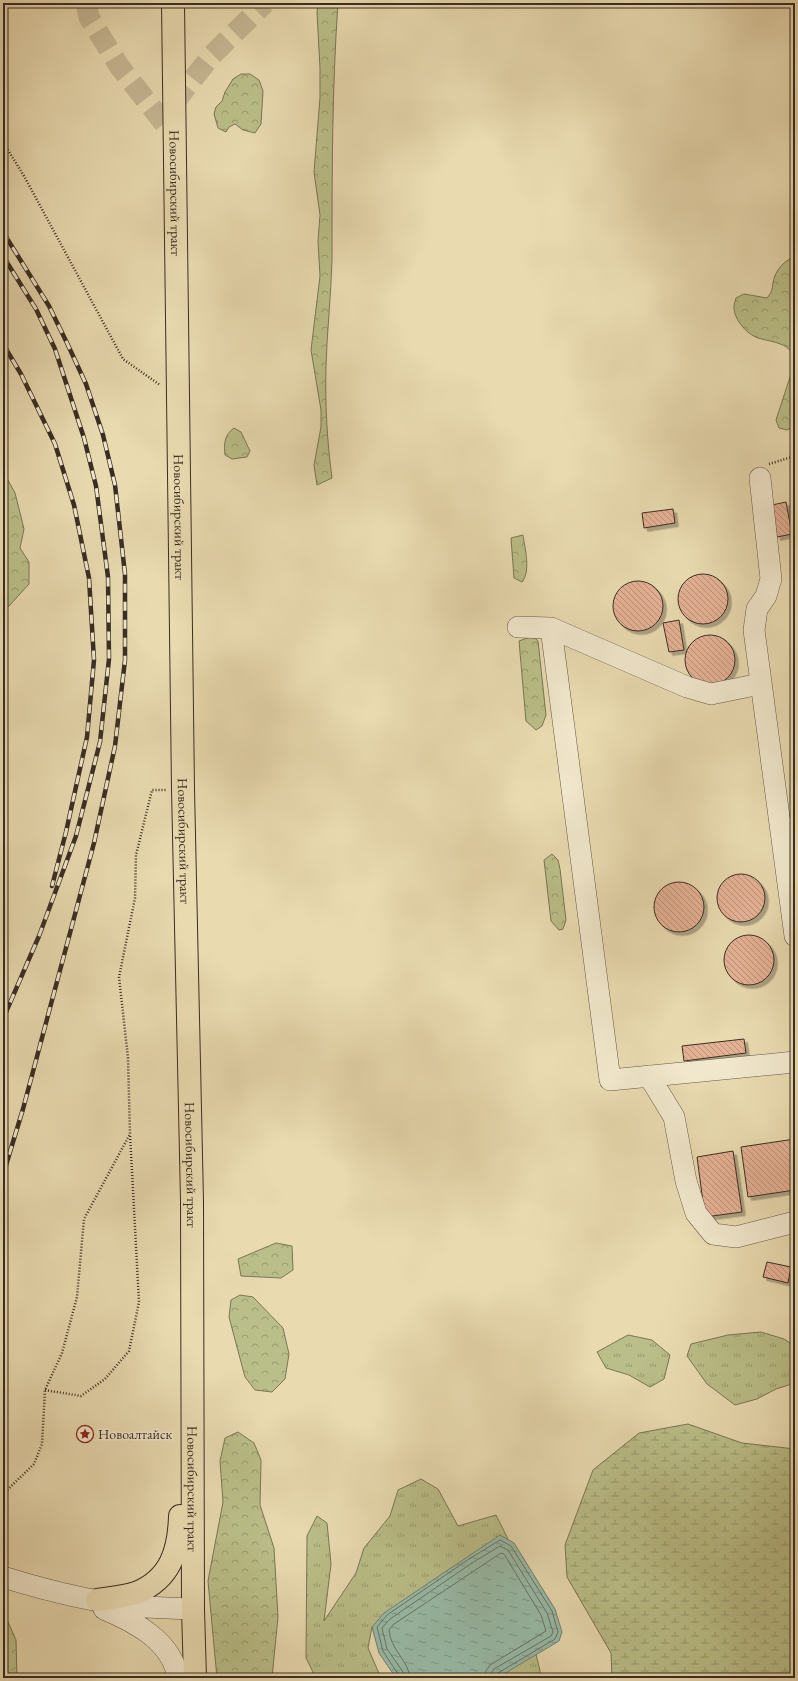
<svg xmlns="http://www.w3.org/2000/svg" width="798" height="1681" font-family="'EB Garamond',serif">
  <style>
    .grass { fill: url(#grass-tufts); stroke: #7a7656 }
    .forest { fill: url(#forest-crowns); stroke: #7a7656 }
    .wetland { fill: url(#wetland-marsh); stroke: #7a7656 }
    .water { fill: url(#water-ripples); stroke: #728273 }
    .lines { fill: none; stroke-linecap: round; stroke-linejoin: round }
    .shore { stroke: #687466; stroke-width: 1 }
    .building { fill: url(#building-back-hatch); stroke: #392d23; filter: url(#shadow) }
    .minor-tunnel { stroke: #c6b794; stroke-width: 21; stroke-dasharray: 21 10; stroke-linecap: butt }
    .minor-casing { stroke: #655846; stroke-width: 22 }
    .major-casing { stroke: #392d23; stroke-width: 24 }
    .path { stroke: #392d23; stroke-width: 2.5; stroke-dasharray: 1 2; stroke-linecap: butt }
    .minor { stroke: #f1e7cc; stroke-width: 21 }
    .major { stroke: #e9dab0; stroke-width: 22 }
    .rail-casing { stroke: #392d23; stroke-width: 4.5 }
    .rail { stroke: #f1e7cc; stroke-width: 3; stroke-dasharray: 9; stroke-linecap: butt }
    .labels { text-anchor: middle; dominant-baseline: central; stroke-width: 3; stroke-linejoin: round; paint-order: stroke }
    .street-label { font-size: 14px; fill: #392d23; stroke: #f1e7cc }
    .poi-label { font-size: 14px; fill: #392d23; stroke: #f1e7cc; text-anchor: start }
  </style>
  <defs>
    <pattern id="grass-tufts" width="24" height="20" patternUnits="userSpaceOnUse"><rect width="24" height="20" fill="#babe88"/><path d="M3 7l-1-3M5 7V3M7 7l1-3M15 17l-1-3M17 17v-4M19 17l1-3" fill="none" stroke="#989b6f"/></pattern>
    <pattern id="forest-crowns" width="20" height="18" patternUnits="userSpaceOnUse"><rect width="20" height="18" fill="#babe88"/><path d="M2 6a3 3 0 1 1 6 0M12 15a3 3 0 1 1 6 0" fill="none" stroke="#989b6f"/></pattern>
    <pattern id="wetland-marsh" width="20" height="14" patternUnits="userSpaceOnUse"><rect width="20" height="14" fill="#babe88"/><path d="M1 5h8M5 5V1M11 12h8M15 12V8" fill="none" stroke="#989b6f"/></pattern>
    <pattern id="water-ripples" width="26" height="14" patternUnits="userSpaceOnUse"><rect width="26" height="14" fill="#98bba8"/><path d="M2 4q2-2 4 0t4 0M15 11q2-2 4 0t4 0" fill="none" stroke="#7d9888"/></pattern>
    <pattern id="building-back-hatch" width="6" height="6" patternUnits="userSpaceOnUse"><rect width="6" height="6" fill="#e5b195"/><path d="M-1 5l2 2M0 0l6 6M5-1l2 2" fill="none" stroke="#bb9079"/></pattern>
    <filter id="shadow"><feDropShadow dx="3.5" dy="3.5" stdDeviation="0" flood-color="#0004"/></filter>
  </defs>
  <rect width="100%" height="100%" fill="#e9dab0"/>
  <filter id="stains"><feTurbulence type="fractalNoise" baseFrequency=".005" numOctaves="4"/><feColorMatrix values="0 0 0 0 .2 0 0 0 0 .09 0 0 0 0 .02 0 0 0 .5 -.17"/></filter>
  <radialGradient id="worn" r=".72"><stop offset=".6" stop-color="#630" stop-opacity="0"/><stop offset="1" stop-color="#630" stop-opacity=".3"/></radialGradient>
  <!-- grass -->
  <path class="grass" d="M761,1332L784,1339L795,1346V1383L776,1389L757,1399L735,1405L707,1384L687,1356L691,1344L728,1335Z
    M628,1335L652,1340L670,1355L664,1379L650,1387L629,1375L606,1368L597,1352Z
    M421,1479L438,1489L458,1526L496,1515L508,1539L541,1675L538,1678H423L393,1625L372,1627L368,1648L381,1678H309L313,1672L306,1658L307,1536L317,1516L327,1523L331,1564L324,1621L356,1573L364,1548L390,1516L398,1490Z"/>
  <!-- forest -->
  <path class="forest" d="M318,3H338C332,89 332,175 332,260C331,296 327,331 326,366C325,403 327,441 332,478L317,485L314,465L321,427V410L311,350L320,276L318,241L320,215L314,172L320,98V68L317,13Z
    M241,74H250L259,80L263,91L261,124L255,133L243,130L235,124L229,127L226,132L218,128L214,114L216,107L222,101L225,92L233,79Z
    M793,257H795V426L787,430L779,428L776,420L793,368C798,343 775,343 758,338C747,334 734,320 734,307C734,304 735,301 736,298L744,294L767,298C772,292 772,290 773,283C775,271 782,263 793,257Z
    M234,428L241,432L250,451L247,457L232,459L225,455C224,444 224,435 234,428Z
    M3,471L15,493L24,529L20,548L29,562V584L9,606L3,611Z
    M523,535C525,549 531,571 522,582L514,578L511,538Z
    M530,637L535,638L538,641L546,715L542,726L536,730L526,721L519,641Z
    M552,854L558,860L560,869L566,920L563,929L559,930L551,921L544,860Z
    M276,1243L292,1246L293,1270L281,1278L241,1276L238,1259Z
    M240,1295L253,1297L283,1328L289,1354L285,1379L272,1392L255,1390L245,1377L229,1317L231,1300Z
    M238,1432L254,1443L261,1460L260,1505L274,1548L278,1617L272,1678H217L208,1581L223,1502L220,1461L225,1438Z
    M3,1615H5L16,1640L17,1678H3Z"/>
  <!-- wetland -->
  <path class="wetland" d="M688,1424L742,1443L795,1449V1678H612L611,1653L567,1577L565,1545L593,1470L639,1433Z"/>
  <!-- water -->
  <path class="water" d="M500,1535L514,1543L555,1609L562,1632L559,1641L497,1678H396L379,1653L372,1627L384,1613Z"/>
  <g class="lines">
    <!-- shore -->
    <path class="shore" d="M399,1678L398,1674L383,1651L377,1627L387,1615L469,1559L500,1540L511,1546L552,1611L558,1632L555,1639L498,1673L496,1678
      M404,1678L403,1672L387,1649L382,1628L390,1619L472,1563L500,1546L508,1550L547,1613L553,1632L551,1636L494,1669L491,1673L490,1678
      M410,1678C409,1661 390,1649 389,1630L394,1624L501,1553L504,1554L541,1615L546,1631L490,1665L486,1671L484,1678"/>
  </g>
  <!-- building -->
  <path class="building" d="M786,502L792,534L777,537L772,505Z
    M673,509L675,523L644,528L642,513Z
    M678 599a25 25 0 1 1 50 0a25 25 0 1 1-50 0Z
    M613 606a25 25 0 1 1 50 0a25 25 0 1 1-50 0Z
    M679,620L684,650L669,652L663,623Z
    M685 660a25 25 0 1 1 50 0a25 25 0 1 1-50 0Z
    M717 898a24 24 0 1 1 48 0a24 24 0 1 1-48 0Z
    M654 907a25 25 0 1 1 50 0a25 25 0 1 1-50 0Z
    M724 960a25 25 0 1 1 50 0a25 25 0 1 1-50 0Z
    M744,1039L746,1053L684,1061L682,1046Z
    M795,1139V1190L748,1197L741,1147Z
    M733,1151L742,1212L705,1217L697,1157Z
    M767,1262L791,1267L788,1283L763,1277Z"/>
  <g class="lines">
    <!-- minor-tunnel -->
    <path class="minor-tunnel" d="M86,3L89,17L119,66L174,136
      M174,103L212,55L265,3"/>
    <!-- minor casing -->
    <g class="minor-casing">
      <path id="minor" d="M760,478L771,579L766,596L757,609L754,630L795,936
        M518,627L551,628L687,687L711,694L760,684
        M551,628L610,1080L795,1062
        M649,1076L674,1117L686,1181L696,1213L713,1234L736,1237L795,1222
        M3,1577C45,1590 91,1602 135,1606C154,1608 174,1608 193,1609
        M104,1609C135,1622 172,1641 178,1678"/>
    </g>
    <!-- major casing -->
    <g class="major-casing">
      <g id="major">
        <path id="s1" d="M173,3L183,789L192,1201L193,1609L195,1678"/>
        <path d="M97,1600C109,1598 124,1597 136,1593C171,1579 179,1550 180,1516"/>
      </g>
    </g>
    <!-- path -->
    <path class="path" d="M3,142L24,176L123,359L160,385
      M769,464L795,456
      M45,1390L81,1396L105,1379L129,1351L139,1302L130,1134
      M3,1494L34,1464L42,1444L45,1390L62,1353L77,1297L84,1219L130,1134L128,1058L119,977L135,898L136,855L152,790H166"/>
    <!-- minor -->
    <use href="#minor" class="minor"/>
    <!-- major -->
    <use href="#major" class="major"/>
    <!-- rail casing -->
    <g class="rail-casing">
      <path id="rail" d="M3,232L49,306L67,343L86,384L103,435L115,485L125,574V660L115,746L94,843L23,1109L3,1175
        M3,256L36,309L55,349L84,438L96,486L108,577L109,659L100,742L76,836L39,936L3,1019
        M3,344L21,374L55,444L74,505L89,578L94,660L87,737L66,832L52,886"/>
    </g>
    <!-- rail -->
    <use href="#rail" class="rail"/>
  </g>
  <!-- icons -->
  <defs>
    <g id="sight-ring" transform="scale(0.9)"><circle r="9.5" fill="#f1e7cc" stroke="#8f2418" stroke-width="1.5"/><path d="M0-6L1.8-2.2L6-1.7L2.9 1.2L3.7 5.4L0 3.3L-3.7 5.4L-2.9 1.2L-6-1.7L-1.8-2.2Z" fill="#8f2418"/></g>
  </defs>
  <g fill-rule="evenodd">
    <use href="#sight-ring" x="85" y="1434"/>
  </g>
  <g class="labels">
    <!-- street labels -->
    <g class="street-label">
      <text stroke="none"><textPath href="#s1" startOffset="190">Новосибирский тракт</textPath></text>
      <text stroke="none"><textPath href="#s1" startOffset="514">Новосибирский тракт</textPath></text>
      <text stroke="none"><textPath href="#s1" startOffset="838">Новосибирский тракт</textPath></text>
      <text stroke="none"><textPath href="#s1" startOffset="1162">Новосибирский тракт</textPath></text>
      <text stroke="none"><textPath href="#s1" startOffset="1486">Новосибирский тракт</textPath></text>
    </g>
    <!-- poi labels -->
    <g class="poi-label">
      <text x="98" y="1434">Новоалтайск</text>
    </g>
  </g>
  <!-- margin -->
  <rect width="798" height="1681" fill="none" stroke="#e9dab0" stroke-width="16"/>
  <rect x="4" y="4" width="790" height="1673" fill="none" stroke="#392d23" stroke-width="2"/>
  <rect x="8" y="8" width="782" height="1665" fill="none" stroke="#392d23"/>
  <rect width="100%" height="100%" filter="url(#stains)"/>
  <rect width="100%" height="100%" fill="url(#worn)"/>
</svg>
